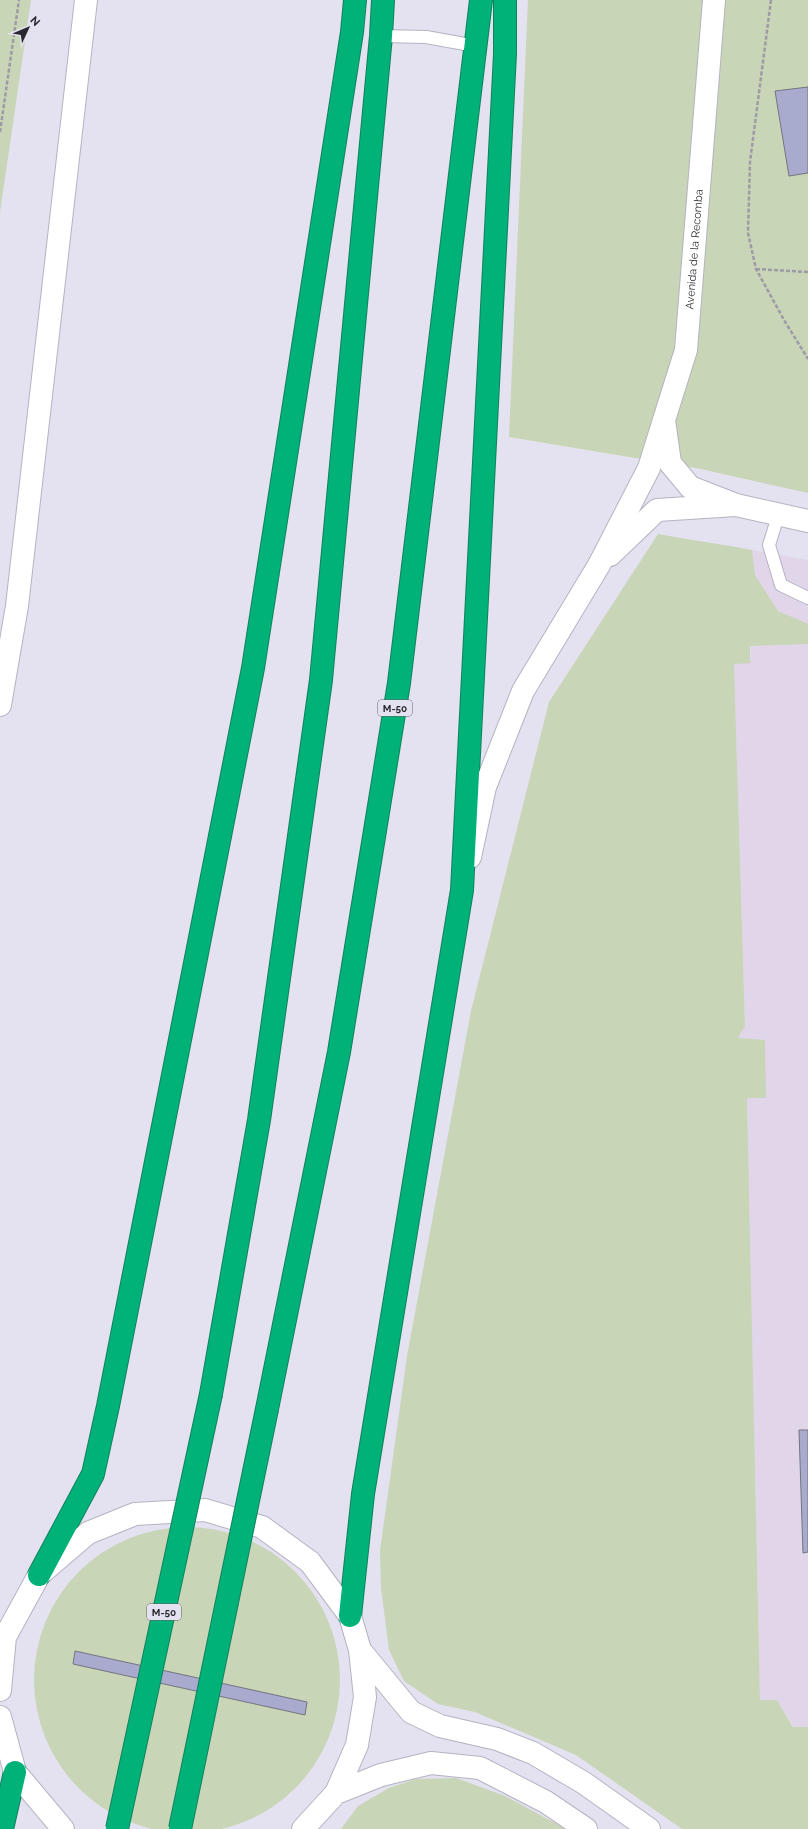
<svg xmlns="http://www.w3.org/2000/svg" width="808" height="1829" font-family="Raleway,sans-serif">
  <style>
    .commercial { fill: #e0d5e9 }
    .green { fill: #c8d5b6 }
    .building { fill: #a8abcd; stroke: #737581 }
    .lines { fill: none; stroke-linecap: round; stroke-linejoin: round }
    .service-casing { stroke: #b5b3c1; stroke-width: 14 }
    .minor-casing { stroke: #b5b3c1; stroke-width: 24 }
    .tertiary-casing { stroke: #b5b3c1; stroke-width: 24 }
    .motorway-casing { stroke: #0f825e; stroke-width: 24 }
    .path { stroke: #9c9ba6; stroke-width: 2.5; stroke-dasharray: 4 2; stroke-linecap: butt }
    .service { stroke: #fff; stroke-width: 12 }
    .minor { stroke: #fff; stroke-width: 22 }
    .tertiary { stroke: #fff; stroke-width: 22 }
    .motorway { stroke: #00b278; stroke-width: 22 }
    .motorway-bridge-casing { stroke: #0f825e; stroke-width: 24; stroke-linecap: butt }
    .motorway-bridge { stroke: #00b278; stroke-width: 22 }
    .labels { text-anchor: middle; dominant-baseline: central; stroke-width: 3; stroke-linejoin: round; paint-order: stroke }
    .shield { fill: #e4e2f0; stroke: #626069; stroke-width: 1 }
    .shield-label { font-size: 10px; font-weight: bold; fill: #2a292f }
    .street-label { font-size: 11px; fill: #2a292f; stroke: #e4e2f0 }
  </style>
  <rect width="100%" height="100%" fill="#e4e2f0"/>
  <!-- commercial -->
  <path class="commercial" d="M752,550L808,560V1727H794L777,1700H760L747,1098L766,1097L738,1039L745,1026L734,663H750L755,575Z"/>
  <!-- green -->
  <path class="green" d="M0,0H31L0,212Z
    M528,0H808V493L701,469L509,437Z
    M658,534C690,540 721,544 752,550L755,575L778,611L808,624V644L750,646V663L734,664L745,1026L738,1038L765,1040L766,1098H747L760,1700H777L793,1727H808V1829H682L576,1755L475,1712L438,1704L404,1681L389,1650L381,1588L380,1551L407,1356L471,1011L549,702Z
    M34 1680a153 153 0 1 1 306 0a153 153 0 1 1-306 0Z
    M456,1778L505,1796L566,1829H341L358,1806L389,1788L416,1779Z"/>
  <!-- building -->
  <path class="building" d="M808,87V173L789,176L775,91Z
    M799,1430H808V1552L803,1553Z
    M75,1651L307,1702L305,1715L73,1664Z"/>
  <g class="lines">
    <!-- service casing -->
    <g class="service-casing">
      <path id="service" d="M381,36L426,37L476,46
        M778,516L769,545L781,585L808,598"/>
    </g>
    <!-- minor casing -->
    <g class="minor-casing">
      <g id="minor">
        <path id="s1" d="M690,487L670,463L664,420L686,350L714,0"/>
        <path d="M610,555L657,510L736,505"/>
        <path d="M0,705L17,606L86,0"/>
        <path d="M470,857L485,787L523,691L599,565L649,468L664,420"/>
      </g>
    </g>
    <!-- tertiary casing -->
    <g class="tertiary-casing">
      <path id="tertiary" d="M690,487L736,505L808,521
        M360,1650L411,1712L440,1726L497,1739L533,1753L584,1783L649,1829
        M0,1690L5,1637L39,1575L88,1533L135,1514L205,1510L262,1527L310,1562L350,1616L360,1650L365,1697L357,1745L336,1793L303,1829
        M0,1717L15,1772L63,1829
        M336,1793L381,1775L431,1763L480,1768L546,1802L586,1829"/>
    </g>
    <!-- motorway casing -->
    <g class="motorway-casing">
      <path id="motorway" d="M211,1394L259,1120L321,680L381,36L383,0
        M267,1409L339,1052L399,683L481,0
        M39,1575L93,1474L108,1406L253,668L352,32L355,0
        M350,1616L363,1494L462,890L505,54V0
        M2,1829L15,1772"/>
    </g>
    <!-- path -->
    <path class="path" d="M771,0L750,162L748,233L756,269L784,320L808,359
      M0,132L19,0
      M756,269L808,272"/>
    <!-- service -->
    <use href="#service" class="service"/>
    <!-- minor -->
    <use href="#minor" class="minor"/>
    <!-- tertiary -->
    <use href="#tertiary" class="tertiary"/>
    <!-- motorway -->
    <use href="#motorway" class="motorway"/>
    <!-- motorway-bridge casing -->
    <g class="motorway-bridge-casing">
      <path id="motorway-bridge" d="M117,1829L211,1394
        M180,1829L267,1409"/>
    </g>
    <!-- motorway-bridge -->
    <use href="#motorway-bridge" class="motorway-bridge"/>
  </g>
  <g class="labels">
    <!-- shield labels -->
    <g class="shield">
      <rect x="378" y="700" width="34" height="16" rx="3"/>
      <rect x="147" y="1604" width="34" height="16" rx="3"/>
    </g>
    <g class="shield-label">
      <text x="395" y="708">M-50</text>
      <text x="164" y="1612">M-50</text>
    </g>
    <!-- street labels -->
    <g class="street-label">
      <text stroke="none"><textPath href="#s1" startOffset="249">Avenida de la Recomba</textPath></text>
    </g>
  </g>
  <!-- north arrow -->
  <g transform="translate(28 28) rotate(46)" stroke="#e4e2f0" stroke-width="3" paint-order="stroke">
  <path d="M0-3L7 15L0 10L-7 15Z" fill="#2a292f"/>
  <text y="-6" font-size="11" font-weight="bold" text-anchor="middle" fill="#2a292f">N</text>
  </g>
</svg>
